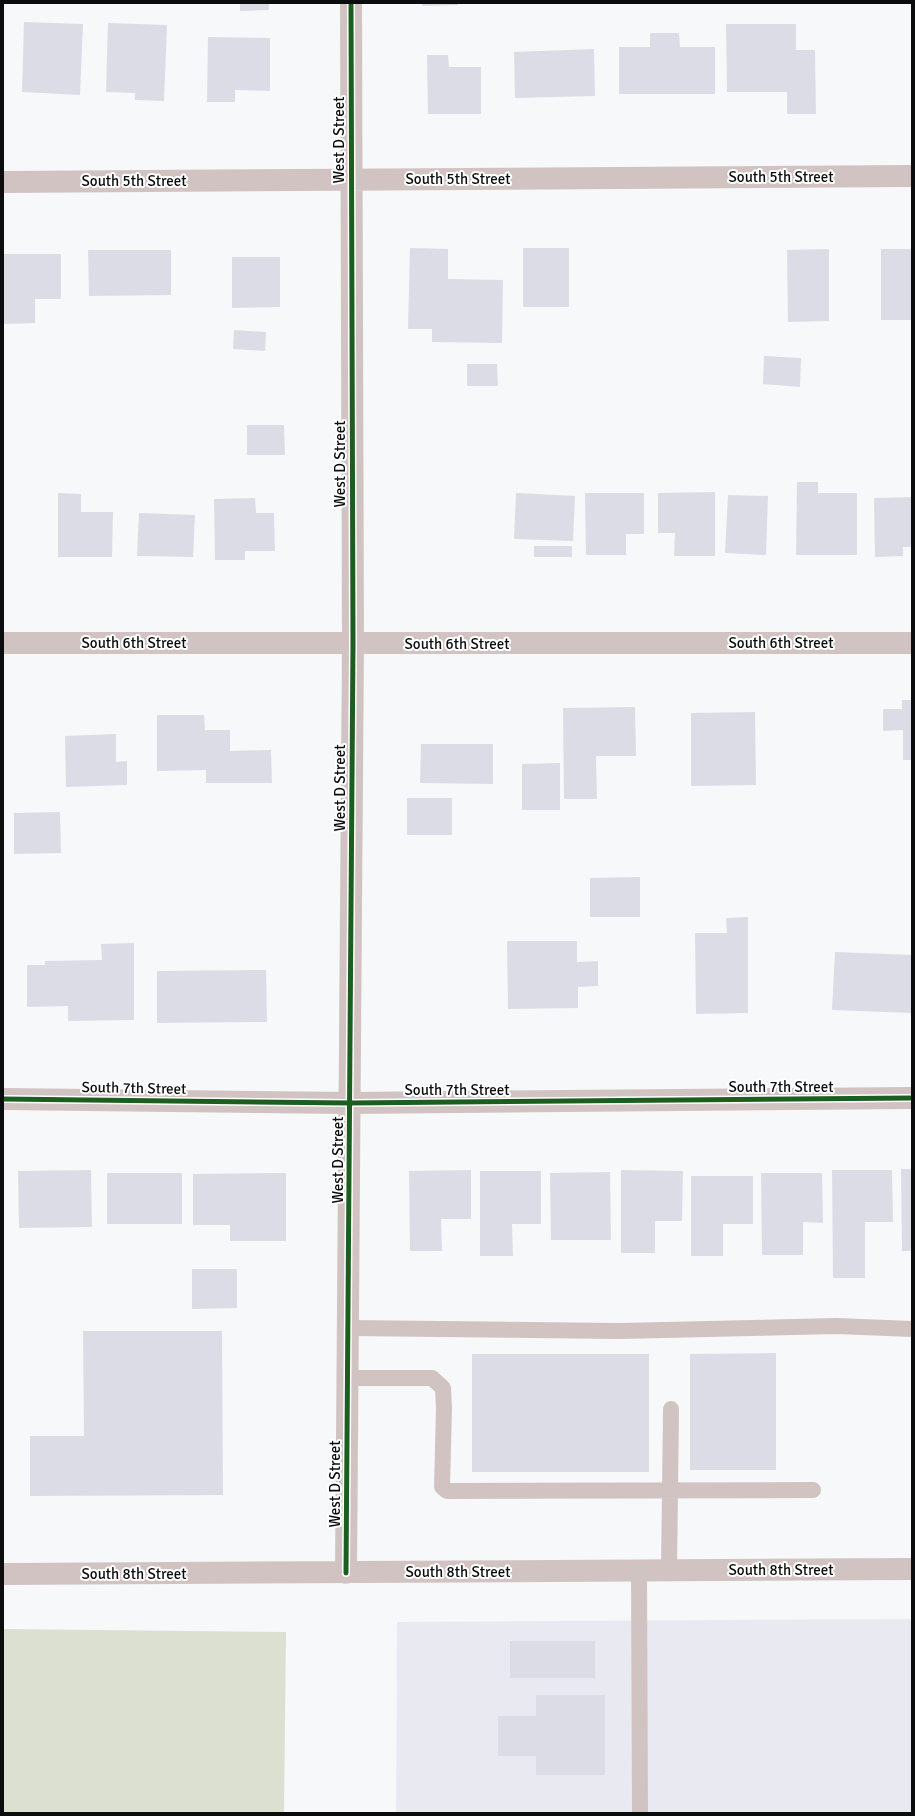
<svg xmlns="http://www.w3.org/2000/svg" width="915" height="1816" font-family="Signika,sans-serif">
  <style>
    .built { fill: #e9eaf1 }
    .green { fill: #dbe0d1 }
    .building { fill: #dcdce6 }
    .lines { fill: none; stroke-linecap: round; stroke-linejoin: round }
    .lane { stroke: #d1c3c2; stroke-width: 16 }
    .street { stroke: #d1c3c2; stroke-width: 22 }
    .cycleway-casing { stroke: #fff; stroke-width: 8 }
    .cycleway { stroke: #1b5e20; stroke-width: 5 }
    .labels { text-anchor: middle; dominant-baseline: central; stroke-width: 4; stroke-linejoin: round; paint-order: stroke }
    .street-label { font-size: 15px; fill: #0b0c0d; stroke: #fff }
  </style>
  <rect width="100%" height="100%" fill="#f7f8fa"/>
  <!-- built -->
  <path class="built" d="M912,1619V1813H396L397,1622Z"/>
  <!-- green -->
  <path class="green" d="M3,1629L286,1632L284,1813H3Z"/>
  <!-- building -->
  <path class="building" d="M240,3H269V10L240,11Z
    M422,3H458V5L422,6Z
    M24,22L83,24L80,95L22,92Z
    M108,23L167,25L164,101L135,100V93L106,92Z
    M726,24H796V50H815L816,114H787V92H727Z
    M650,33H679L680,47H715V94H619V47H650Z
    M208,37L270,38V91L235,90V102H207Z
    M594,49L595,96L515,98L514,52Z
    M427,55H448L449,67H481V114H428Z
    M410,248L448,249V279L503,280L502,343L432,342V329H408Z
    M523,248H569V307H523Z
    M829,249V321L788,322L787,250Z
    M881,249H912V320H881Z
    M88,250H171V295L89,296Z
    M3,254H61V299H35V323L3,324Z
    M232,257H280V307L232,308Z
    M234,330L266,332L265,351L233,349Z
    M764,356L801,358L800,387L763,384Z
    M467,364H497L498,386H467Z
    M247,425H284L285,455H247Z
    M797,482H818V493H857V555H796Z
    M715,492V556H674L675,533H658V493Z
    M58,493L81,494V512H113L112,557H58Z
    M516,493L575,496L573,541L514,539Z
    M585,493H644V534H626V555H586Z
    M728,495L768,496L766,555L725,553Z
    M912,497V547H903V556L875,557L874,498Z
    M255,498L256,513H274L275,551H245V560H215L214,499Z
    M139,513L195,515L193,557L137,556Z
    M534,546H572V557H534Z
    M902,700H912V760H903V730L883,731V709H902Z
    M635,707L636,756H596L597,799H564L563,708Z
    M755,712L756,785L691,786V713Z
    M157,715H204L205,730H230V751L271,750L272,783H206V770L157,771Z
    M116,734V762L127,761V785L66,787L65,736Z
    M421,744H493V784L420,783Z
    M560,763V810H522V764Z
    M407,798H452V835H407Z
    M60,812L61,853L14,854V813Z
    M640,877V917H590V878Z
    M748,917V1013L696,1014L695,933H727L726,918Z
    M507,941H577V962L598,961V986L578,987V1008L508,1009Z
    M134,943V1020L68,1021V1006L27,1007V965H45V961L102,960L101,944Z
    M835,952L912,955V1013L832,1010Z
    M266,970L267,1022L157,1023V971Z
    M901,1169H912V1251H902Z
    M91,1170L92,1227L19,1228L18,1171Z
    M471,1170V1219H441L442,1251H410L409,1171Z
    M621,1170L683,1171L682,1221H655V1253H621Z
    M832,1170H892L893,1222H865V1278H833Z
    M480,1171H541V1224H512L513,1256H480Z
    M610,1172L611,1240H551L550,1173Z
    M107,1173H182V1224H107Z
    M286,1173V1241H230V1225H193V1174Z
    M761,1173H822L823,1223L803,1222V1255H762Z
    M691,1176H753V1224H723V1256H691Z
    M192,1269H237V1308L192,1309Z
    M83,1331H222L223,1495L30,1496V1436H84Z
    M776,1353V1470H690V1354Z
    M472,1354H649V1472H472Z
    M510,1641H595V1678H510Z
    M536,1695H605V1775H536V1756H498V1716H536Z"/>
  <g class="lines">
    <!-- lane -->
    <path class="lane" d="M348,1328L620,1331L836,1326L912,1329
      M348,1378H432L443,1388L444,1408L442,1487L447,1491L813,1490
      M639,1571L640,1813
      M669,1571L671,1409"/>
    <!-- street -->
    <path class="street" d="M3,182L912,176
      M3,643H912
      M3,1099L350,1103L912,1098
      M346,1573L353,644L351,3
      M3,1574L912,1569"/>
    <!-- cycleway casing -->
    <g class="cycleway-casing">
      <path id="cycleway" d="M3,1099L350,1103L912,1098
        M346,1573L353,644L351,3"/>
    </g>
    <!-- cycleway -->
    <use href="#cycleway" class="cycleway"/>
  </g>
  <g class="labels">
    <!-- street labels -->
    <g class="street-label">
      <text transform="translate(339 140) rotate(-90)">West D Street</text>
      <text x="781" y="177">South 5th Street</text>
      <text x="458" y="179">South 5th Street</text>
      <text x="134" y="181">South 5th Street</text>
      <text transform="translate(340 464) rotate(-90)">West D Street</text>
      <text x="134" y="643">South 6th Street</text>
      <text x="781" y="643">South 6th Street</text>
      <text x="457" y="644">South 6th Street</text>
      <text transform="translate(340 788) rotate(-90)">West D Street</text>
      <text x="781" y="1087">South 7th Street</text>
      <text transform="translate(134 1088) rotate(1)">South 7th Street</text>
      <text x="457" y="1090">South 7th Street</text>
      <text transform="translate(338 1160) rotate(-90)">West D Street</text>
      <text transform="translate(335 1484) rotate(-90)">West D Street</text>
      <text x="781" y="1570">South 8th Street</text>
      <text x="458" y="1572">South 8th Street</text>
      <text x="134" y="1574">South 8th Street</text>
    </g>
  </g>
  <!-- border -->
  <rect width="915" height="1816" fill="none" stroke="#0b0c0d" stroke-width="8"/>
</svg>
